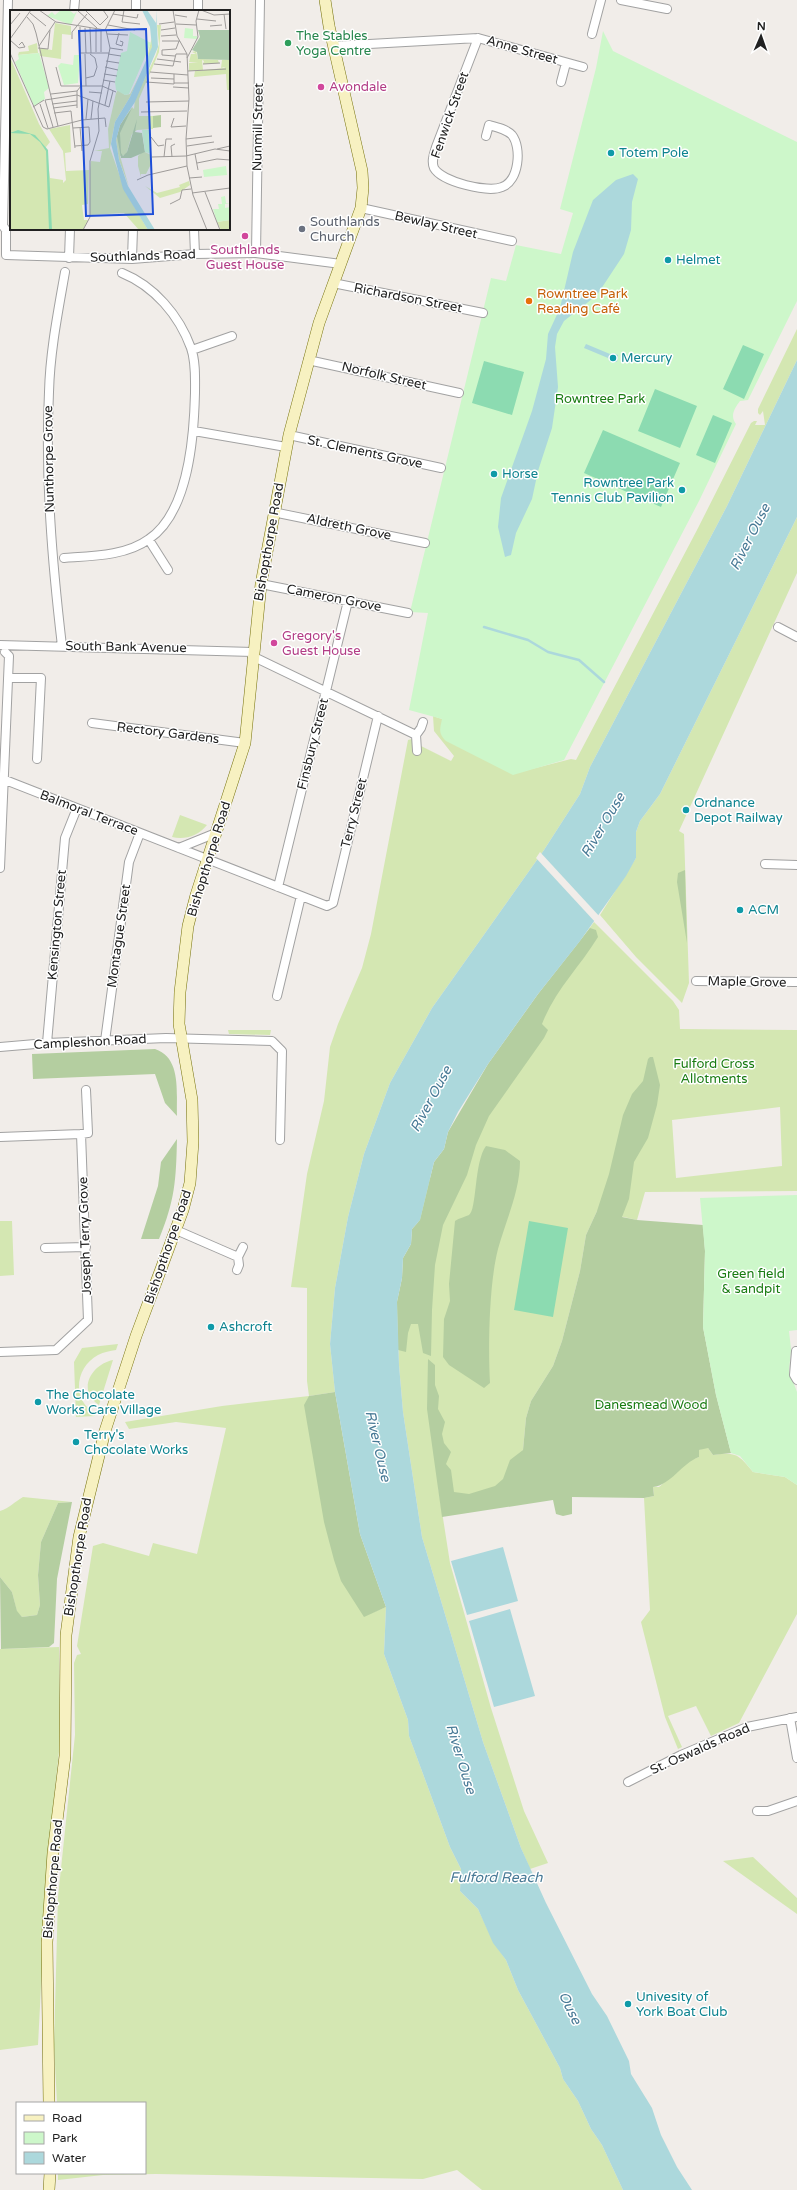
<svg xmlns="http://www.w3.org/2000/svg" width="797" height="2190" font-family="'Varela Round',sans-serif">
  <style>
    .grass { fill: #d4e7b2; fill-rule: evenodd }
    .forest { fill: #b4cea0 }
    .park { fill: #cdf7ca }
    .pitch { fill: #8cdbb1 }
    .water { fill: #acd8dc }
    .pier { fill: #f1ede9 }
    .lines { fill: none; stroke-linecap: round; stroke-linejoin: round }
    .stream { stroke: #acd8dc; stroke-width: 2.5 }
    .street-casing { stroke: #a2a2a2; stroke-width: 10 }
    .secondary-casing { stroke: #75710b; stroke-width: 12 }
    .street { stroke: #fff; stroke-width: 8 }
    .secondary { stroke: #f7f1c1; stroke-width: 11 }
    .leisure-dot { fill: #2e9e5b; stroke: #fff; stroke-width: 1.5 }
    .hotel-dot { fill: #d1479c; stroke: #fff; stroke-width: 1.5 }
    .culture-dot { fill: #0f9aa8; stroke: #fff; stroke-width: 1.5 }
    .worship-dot { fill: #6b7280; stroke: #fff; stroke-width: 1.5 }
    .food-dot { fill: #e8710a; stroke: #fff; stroke-width: 1.5 }
    .labels { text-anchor: middle; dominant-baseline: central; stroke-width: 3; stroke-linejoin: round; paint-order: stroke }
    .leisure-label { font-size: 13px; fill: #27864d; stroke: #fff; text-anchor: start }
    .street-label { font-size: 13px; fill: #212121; stroke: #fff }
    .hotel-label { font-size: 13px; fill: #b23c85; stroke: #fff; text-anchor: start }
    .culture-label { font-size: 13px; fill: #0d838f; stroke: #fff; text-anchor: start }
    .worship-label { font-size: 13px; fill: #5b616d; stroke: #fff; text-anchor: start }
    .food-label { font-size: 13px; fill: #c56008; stroke: #fff; text-anchor: start }
    .park-label { font-size: 13px; fill: #197c12; stroke: #fff }
    .water-label { font-size: 14px; font-style: italic; fill: #487a96; stroke: #fff }
    .inset-road { fill: none; stroke: #9e9b99; stroke-width: 1 }
    .view { fill: #1d4ed8; fill-opacity: 0.15; stroke: #1d4ed8; stroke-width: 2 }
    .inset-edge { fill: none; stroke: #212121; stroke-width: 2 }
  </style>
  <rect width="100%" height="100%" fill="#f1ede9"/>
  <!-- grass -->
  <path class="grass" d="M797,329V360L727,506L590,767L580,794L544,850L432,1008L390,1083L364,1154L348,1217L335,1288L330,1344L335,1392L309,1396L364,1616L386,1607L384,1654L408,1720L409,1736L450,1847L461,1869L460,1891L478,1909L494,1943L506,1960L518,1990L560,2068L563,2079L578,2101L591,2129L602,2145L623,2190H482L457,2170L423,2179L156,2174L103,2175L58,2180V2173H145V2103H57L54,2045L58,1897L75,1735L74,1663L77,1655L81,1654L77,1646L93,1546L103,1543L149,1556L153,1543L197,1554L226,1428L176,1422L129,1429L125,1422L222,1406L309,1396L307,1381V1288L291,1287L307,1174L324,1101L330,1047L338,1024L362,968L371,934L408,740L412,739L413,742L451,761L454,756L434,731L433,716L442,719L512,774L571,759L576,760L697,530L751,423L754,421H757L755,425H765L763,411L760,415L758,413V409Z
    M797,517V573L679,831L684,834L689,983L682,1003L636,957L600,915L636,858V832L640,821L660,794Z
    M180,815L207,825C198,836 185,840 172,837Z
    M594,922L673,1001L679,1010L680,1029L797,1030V1191L645,1192L637,1220L597,1211L586,1235L580,1271L562,1341L553,1366L531,1401L526,1418L523,1450L506,1482L482,1494L456,1496L438,1486L450,1563L491,1708L524,1811L548,1863L530,1869L521,1848L483,1742L422,1537L403,1412L399,1365L397,1302L429,1180L580,941ZM780,1107L782,1166L676,1178L672,1120Z
    M228,1030H271L270,1035L229,1034Z
    M0,1221H12L14,1275L0,1276Z
    M118,1344L116,1350C110,1351 104,1352 98,1355C75,1367 71,1402 96,1413L95,1416L76,1417L74,1362L82,1348Z
    M113,1360L99,1405C76,1390 92,1364 113,1360Z
    M704,1448H708L713,1455C736,1452 738,1454 753,1472L785,1477L797,1485V1614L739,1723L711,1736L696,1706L668,1716L682,1747L678,1749L665,1717L641,1622L650,1610L644,1498L654,1496L653,1487H659L690,1460L699,1457V1450Z
    M23,1497L72,1502L58,1503L41,1542L38,1575L40,1605L37,1615L22,1617L17,1612L12,1592L0,1577V1511C10,1508 14,1502 23,1497Z
    M59,1647L60,1743L48,1851L38,2045L0,2050V1649Z
    M753,1857L797,1898V1914L723,1861Z"/>
  <!-- forest -->
  <path class="forest" d="M685,870L687,943L677,882L678,873Z
    M590,928L596,930L598,937C579,968 555,990 542,1024L548,1030L544,1038L489,1116L476,1145L467,1175L443,1225L435,1265L432,1310L431,1356L423,1353L418,1324H411L408,1333L406,1352L398,1350L397,1302L402,1278L403,1258L411,1244L412,1229L420,1220L434,1162L444,1149L448,1132L488,1064L538,994Z
    M155,1049C182,1058 176,1093 177,1116L165,1103L155,1074L33,1079L32,1054Z
    M650,1057H653L660,1085L657,1105L648,1138L634,1162L629,1199L622,1217L637,1220L703,1225L705,1251L703,1327L716,1395L731,1453L713,1455L708,1448L699,1450V1457C682,1463 671,1485 653,1487L654,1496L644,1498L572,1497V1514L563,1516L556,1514L553,1500L442,1517L427,1409L428,1359L435,1365V1385L439,1396L438,1409L445,1422L442,1434L444,1443L451,1452L446,1464L451,1470L454,1492L469,1494L495,1486L503,1479L510,1460L523,1450L526,1418L531,1401L553,1366L562,1341L580,1271L586,1235L597,1211L609,1174L623,1115L632,1094L643,1081L648,1059Z
    M177,1139C176,1181 175,1200 159,1239H141L158,1186L161,1162Z
    M486,1146L505,1150L520,1161C520,1191 506,1220 498,1249C489,1284 488,1346 490,1383L484,1388L449,1365L443,1357L444,1319L450,1301L449,1284L455,1221C459,1218 465,1217 469,1215C477,1210 474,1162 486,1146Z
    M335,1392L360,1534L386,1607L364,1617L341,1581L334,1560L324,1522L304,1405L309,1396Z
    M72,1502L57,1579L54,1643L49,1647L1,1649L0,1577L12,1592L17,1611L22,1617L37,1615L40,1605L38,1575L41,1542L58,1503Z"/>
  <!-- park -->
  <path class="park" d="M603,31L613,51L797,142V301L748,400L740,401C734,409 730,416 736,424L699,501L564,760L513,775L446,741C438,733 440,729 442,719L409,710L428,613L410,612L491,278L506,281L516,245L561,254L573,213L560,209L596,68Z
    M797,1195V1330L789,1331L791,1349L789,1371L797,1392V1485L785,1477L753,1472L740,1456L731,1453L716,1395L703,1327L705,1251L700,1198Z"/>
  <!-- pitch -->
  <path class="pitch" d="M743,345L764,354L744,399L723,389Z
    M484,361L524,372L512,415L472,403Z
    M655,389L697,406L680,448L638,431Z
    M713,415L732,423L715,463L696,455Z
    M603,430L680,463L661,507L584,473Z
    M529,1221L568,1228L553,1317L514,1310Z"/>
  <!-- water -->
  <path class="water" d="M633,174L638,179L632,202L631,230L624,254L597,295L564,321L557,334L555,347L558,387L552,428L538,471L532,499L516,533L511,555L505,557L498,527L501,498L532,411L546,359L548,334L560,308L573,252L593,200L616,180Z
    M586,344L610,354L613,353L618,355L617,362H610L608,358L584,348Z
    M797,360V517L660,794L640,821L636,832V858L626,876L580,941L538,994L488,1064L458,1112L448,1132L444,1149L434,1162L420,1220L412,1229L411,1244L403,1258L402,1278L397,1302L399,1365L403,1412L422,1537L483,1742L521,1848L546,1903L592,1994L607,2016L629,2061L631,2074L652,2108L661,2135L677,2167L692,2190H623L602,2145L591,2129L578,2101L563,2079L560,2068L518,1990L506,1960L493,1943L478,1909L460,1891L461,1869L450,1847L409,1736L408,1720L384,1654L386,1607L360,1534L335,1392L330,1344L335,1288L348,1217L364,1154L390,1083L432,1008L544,850L580,794L590,767L727,506Z
    M503,1547L518,1601L467,1615L451,1561Z
    M510,1609L535,1696L494,1707L469,1621Z"/>
  <!-- pier -->
  <path class="pier" d="M540,852L600,917L596,923L536,858Z"/>
  <g class="lines">
    <!-- stream -->
    <path class="stream" d="M484,627L528,640L548,652L579,660L604,682"/>
    <!-- street casing -->
    <g class="street-casing">
      <path id="street" d="M8,0L3,226L6,230V255L132,259L195,254L256,253L341,264
        M621,0L667,9
        M74,11L75,0
        M136,11V0
        M198,11V0
        M592,34L601,0
        M478,38L436,147C434,154 431,161 434,168C442,182 488,193 502,187C519,181 522,148 512,135C506,129 497,127 489,125L486,136
        M333,46L478,38L583,67
        M561,82L566,63
        M361,208L512,241
        M194,229L195,254
        M256,253L260,0
        M69,258L70,229
        M132,259L133,229
        M333,283L483,313
        M192,350L232,336
        M308,360L459,393
        M194,431L286,447
        M289,435L441,468
        M273,512L425,543
        M149,540L168,570
        M64,558C92,556 126,556 149,539C189,512 194,436 195,393C195,379 196,362 191,348C179,315 154,286 122,273
        M261,584L408,613
        M778,627L797,637
        M0,645L253,652
        M62,646C52,561 45,477 49,392C50,352 58,312 65,272
        M252,656L416,735
        M8,678H41L37,759
        M92,723L245,743
        M417,751L416,735L421,728L423,722
        M0,778L327,906L333,903L378,716
        M179,848L216,833
        M765,864L797,865
        M0,868L9,656L5,652
        M278,887L348,601
        M696,981L797,982
        M277,996L301,896
        M105,1041L129,862L140,833
        M47,1043L65,838L77,808
        M0,1047L47,1043L166,1038L272,1041L282,1051L280,1140
        M81,1134L88,1133L86,1090
        M0,1137L81,1134L88,1320L56,1350L0,1352
        M176,1230L238,1257L243,1247
        M45,1248L86,1247
        M237,1270L239,1265L238,1257
        M796,1351L794,1375L797,1380
        M790,1718L797,1758
        M628,1782L681,1755L747,1727L797,1717
        M757,1811H768L797,1801"/>
    </g>
    <!-- secondary casing -->
    <g class="secondary-casing">
      <path id="secondary" d="M49,2103L47,1942L53,1853L65,1756L66,1635L79,1537L105,1431L136,1336L183,1210L190,1183L193,1142L192,1100L179,1024L180,992L188,926L196,895L245,743L261,584L289,435L319,323L361,208L363,188L362,171L329,26L325,0
        M49,2190L50,2173"/>
    </g>
    <!-- street -->
    <use href="#street" class="street"/>
    <!-- secondary -->
    <use href="#secondary" class="secondary"/>
  </g>
  <!-- markers -->
  <circle class="leisure-dot" cx="288" cy="43" r="4"/>
  <g class="hotel-dot">
    <circle cx="321" cy="87" r="4"/>
    <circle cx="245" cy="236" r="4"/>
    <circle cx="274" cy="643" r="4"/>
  </g>
  <g class="culture-dot">
    <circle cx="611" cy="153" r="4"/>
    <circle cx="668" cy="260" r="4"/>
    <circle cx="613" cy="358" r="4"/>
    <circle cx="494" cy="474" r="4"/>
    <circle cx="682" cy="490" r="4"/>
    <circle cx="686" cy="810" r="4"/>
    <circle cx="740" cy="910" r="4"/>
    <circle cx="211" cy="1327" r="4"/>
    <circle cx="38" cy="1402" r="4"/>
    <circle cx="76" cy="1442" r="4"/>
    <circle cx="628" cy="2004" r="4"/>
  </g>
  <circle class="worship-dot" cx="302" cy="229" r="4"/>
  <circle class="food-dot" cx="529" cy="301" r="4"/>
  <g class="labels">
    <!-- leisure labels -->
    <g class="leisure-label">
      <text x="296" y="36">The Stables<tspan x="296" dy="15">Yoga Centre</tspan></text>
    </g>
    <!-- street labels -->
    <g class="street-label">
      <text transform="translate(522 50) rotate(16)">Anne Street</text>
      <text transform="translate(450 115) rotate(-71)">Fenwick Street</text>
      <text transform="translate(258 127) rotate(-89)">Nunmill Street</text>
      <text transform="translate(436 225) rotate(13)">Bewlay Street</text>
      <text transform="translate(143 256) rotate(-2)">Southlands Road</text>
      <text transform="translate(408 298) rotate(11)">Richardson Street</text>
      <text transform="translate(384 376) rotate(13)">Norfolk Street</text>
      <text transform="translate(365 452) rotate(12)">St. Clements Grove</text>
      <text transform="translate(49 459) rotate(-91)">Nunthorpe Grove</text>
      <text transform="translate(349 527) rotate(12)">Aldreth Grove</text>
      <text transform="translate(269 542) rotate(-80)">Bishopthorpe Road</text>
      <text transform="translate(334 598) rotate(11)">Cameron Grove</text>
      <text transform="translate(126 647) rotate(1)">South Bank Avenue</text>
      <text transform="translate(168 733) rotate(7)">Rectory Gardens</text>
      <text transform="translate(313 744) rotate(-76)">Finsbury Street</text>
      <text transform="translate(89 813) rotate(21)">Balmoral Terrace</text>
      <text transform="translate(354 813) rotate(-76)">Terry Street</text>
      <text transform="translate(209 859) rotate(-73)">Bishopthorpe Road</text>
      <text transform="translate(57 925) rotate(-85)">Kensington Street</text>
      <text transform="translate(119 936) rotate(-82)">Montague Street</text>
      <text transform="translate(747 982) rotate(1)">Maple Grove</text>
      <text transform="translate(90 1042) rotate(-3)">Campleshon Road</text>
      <text transform="translate(85 1236) rotate(-92)">Joseph Terry Grove</text>
      <text transform="translate(168 1247) rotate(-71)">Bishopthorpe Road</text>
      <text transform="translate(78 1557) rotate(-81)">Bishopthorpe Road</text>
      <text transform="translate(700 1749) rotate(-24)">St. Oswalds Road</text>
      <text transform="translate(53 1879) rotate(-85)">Bishopthorpe Road</text>
    </g>
    <!-- hotel labels -->
    <g class="hotel-label">
      <text x="329" y="87">Avondale</text>
      <text x="245" y="250" text-anchor="middle">Southlands<tspan x="245" dy="15">Guest House</tspan></text>
      <text x="282" y="636">Gregory's<tspan x="282" dy="15">Guest House</tspan></text>
    </g>
    <!-- culture labels -->
    <g class="culture-label">
      <text x="619" y="153">Totem Pole</text>
      <text x="676" y="260">Helmet</text>
      <text x="621" y="358">Mercury</text>
      <text x="502" y="474">Horse</text>
      <text x="674" y="483" text-anchor="end">Rowntree Park<tspan x="674" dy="15">Tennis Club Pavilion</tspan></text>
      <text x="694" y="803">Ordnance<tspan x="694" dy="15">Depot Railway</tspan></text>
      <text x="748" y="910">ACM</text>
      <text x="219" y="1327">Ashcroft</text>
      <text x="46" y="1395">The Chocolate<tspan x="46" dy="15">Works Care Village</tspan></text>
      <text x="84" y="1435">Terry's<tspan x="84" dy="15">Chocolate Works</tspan></text>
      <text x="636" y="1997">Univesity of<tspan x="636" dy="15">York Boat Club</tspan></text>
    </g>
    <!-- worship labels -->
    <g class="worship-label">
      <text x="310" y="222">Southlands<tspan x="310" dy="15">Church</tspan></text>
    </g>
    <!-- food labels -->
    <g class="food-label">
      <text x="537" y="294">Rowntree Park<tspan x="537" dy="15">Reading Café</tspan></text>
    </g>
    <!-- park labels -->
    <g class="park-label">
      <text x="600" y="399">Rowntree Park</text>
      <text x="714" y="1064">Fulford Cross<tspan x="714" dy="15">Allotments</tspan></text>
      <text x="751" y="1274">Green field<tspan x="751" dy="15">&amp; sandpit</tspan></text>
      <text x="651" y="1405">Danesmead Wood</text>
    </g>
    <!-- water labels -->
    <g class="water-label">
      <text transform="translate(750 537) rotate(-63)">River Ouse</text>
      <text transform="translate(603 825) rotate(-59)">River Ouse</text>
      <text transform="translate(431 1099) rotate(-62)">River Ouse</text>
      <text transform="translate(378 1446) rotate(77)">River Ouse</text>
      <text transform="translate(461 1759) rotate(73)">River Ouse</text>
      <text x="496" y="1877">Fulford Reach</text>
      <text transform="translate(570 2008) rotate(64)">Ouse</text>
    </g>
  </g>
  <!-- overview -->
  <g transform="translate(10 10)">
    <rect width="220" height="220" fill="#f1ede9"/>
    <path d="M45,13L61,16V25L52,24L51,49L30,46L29,38L42,40ZM147,15H151L149,42L129,89V106H143V119L127,120L122,124L116,145L110,146L119,177L109,150L106,130L113,110L122,97L124,99L125,89L146,45L149,34ZM142,27L143,35L141,42L120,87L105,112L100,138L115,181L138,220H129L114,203L80,205V160L81,151L90,152L92,141H84L99,138L98,119L106,83L108,80L115,85L120,84L135,55ZM27,33L28,43L8,45L9,42L19,41L18,36ZM186,41L188,49L220,50V80H217L216,64L184,67L185,61L214,58L215,57L211,58L212,50H208L209,53L193,54L194,51L192,50L193,60L179,61V53H188L179,52L181,44H186L182,42ZM0,47L29,114L40,132L36,137L40,168L53,170V173L56,170L53,141L39,119L60,115L61,142L55,143L56,161L79,160L78,194L72,195L74,210H78L73,220H0ZM133,141L141,145L142,152L136,164H131V167L128,156V146ZM179,171L180,175L170,182L150,188L135,176L147,183L170,177L169,175ZM220,210V219L211,220L207,212Z" fill="#d4e7b2"/>
    <path d="M122,98L110,123L111,143L113,146L117,142L127,109L125,122L132,123L135,142L121,148H111L107,126L110,115ZM151,105V117L143,118V106Z" fill="#b4cea0"/>
    <path d="M188,20H220V50L188,49L187,42L182,40L190,27Z" fill="#abc9ab"/>
    <path d="M51,0H59L64,4L67,1L61,15L37,6L42,2L45,5ZM175,18L183,19V26H187V29L174,28ZM120,22L141,33L119,84L115,85L106,80L105,72L111,43L117,41ZM29,43L39,78L34,82L35,89L24,96L5,52L9,49L8,45ZM64,45H70L68,73L54,75L48,56L51,53L63,55ZM132,120H140L141,144L135,142ZM216,156L217,165L194,167L193,160ZM215,186L216,193H220L215,194V198L220,197V210L207,212L203,199H209L208,194H212L211,187Z" fill="#cdf7ca"/>
    <path d="M8,120L25,125L38,140L42,220H39L36,141L30,132L20,124L0,123Z" fill="#8cdbb1"/>
    <path d="M132,0H137L146,13V0L148,37L125,92L110,115L106,130L109,150L118,176L145,220H138L113,179L101,134L105,112L120,87L142,37L140,17Z" fill="#acd8dc"/>
    <path class="inset-road" d="M29,0L46,12L95,20L105,0M67,0L87,18M75,0L90,15L98,7L93,0M112,0H128M163,0L167,26L177,44L179,89L176,129L177,156L183,185L197,220M191,0L204,5L220,4M20,3L36,16M103,4L127,8L128,4M214,4L216,19M165,5L177,7M17,7L23,14L26,23L48,116M187,9L206,11M112,12L130,14M112,12L114,0M149,14L164,12M166,14L186,15M0,15L10,3M98,15L125,20M200,16L212,15M70,17V43H99M75,18L76,43M80,18L81,43M86,19V42M91,20V42M151,20L165,18M109,23L106,34L112,36L113,32L110,31M97,24L118,25M151,26L166,25M0,29L21,0M62,29V22L77,4M0,30L9,38L15,37L12,32L9,35M152,31H170M29,36L45,12M28,38L38,39L40,20M100,38L113,40M0,43L33,117L37,119L72,110L95,108L96,117M75,44L76,76M98,44L111,46M165,46L152,45V40L166,39L169,31M177,48L188,27L186,11L189,0M147,49L171,52M96,51L109,53M144,54L163,56L166,44H177M193,54L210,53M46,57L51,76H92M95,57L108,60M178,61L216,59M140,62L178,65M94,64L107,66M76,68L84,66L87,57L85,48L80,44M141,68L164,69M93,70L105,72M136,72L164,74V64M164,73H179M71,76L72,110M92,76L106,82M163,77L179,78M67,81V98M79,82L92,83M41,84L67,81L71,76M35,90L67,85L99,97L103,81M35,90L43,117M136,92L179,91M30,94L38,118M42,94L67,91M95,95L100,71M23,97L34,90M43,98L67,95M131,102L177,101M44,103L61,101L65,138M164,108L161,117L176,116M76,109L78,89M81,109L83,91M70,117L72,141M63,118L79,117L80,132L78,135L65,136M141,127L148,136L154,135M176,129L202,126M177,136L204,132M207,139L220,136M185,144L188,160M142,147L176,146L205,139L220,141M154,147L156,129H162M162,147L161,136L165,134M187,153L207,149L220,150M179,168L192,167M127,170L138,165L177,156M195,182L210,220M182,183L220,178M160,194L170,189L172,180L181,179M73,220L80,207V151L89,121L88,99L100,38L96,20"/>
    <path class="view" d="M136,19L143,204L76,206L69,21Z"/>
    <rect width="220" height="220" class="inset-edge"/>
  </g>
  <!-- legend -->
  <rect x="16" y="2102" width="130" height="72" fill="#ffffff" stroke="#a6a6a6"/>
  <rect x="24" y="2115" width="20" height="6" fill="#f7f1c1" stroke="#a6a6a6"/>
  <text x="52" y="2122" font-size="12" fill="#212121">Road</text>
  <rect x="24" y="2132" width="20" height="12" fill="#cdf7ca" stroke="#a6a6a6"/>
  <text x="52" y="2142" font-size="12" fill="#212121">Park</text>
  <rect x="24" y="2152" width="20" height="12" fill="#acd8dc" stroke="#a6a6a6"/>
  <text x="52" y="2162" font-size="12" fill="#212121">Water</text>
  <!-- north arrow -->
  <g transform="translate(761 36) rotate(2)" stroke="#ffffff" stroke-width="3" paint-order="stroke">
  <path d="M0-3L7 15L0 10L-7 15Z" fill="#212121"/>
  <text y="-6" font-size="11" font-weight="bold" text-anchor="middle" fill="#212121">N</text>
  </g>
</svg>
